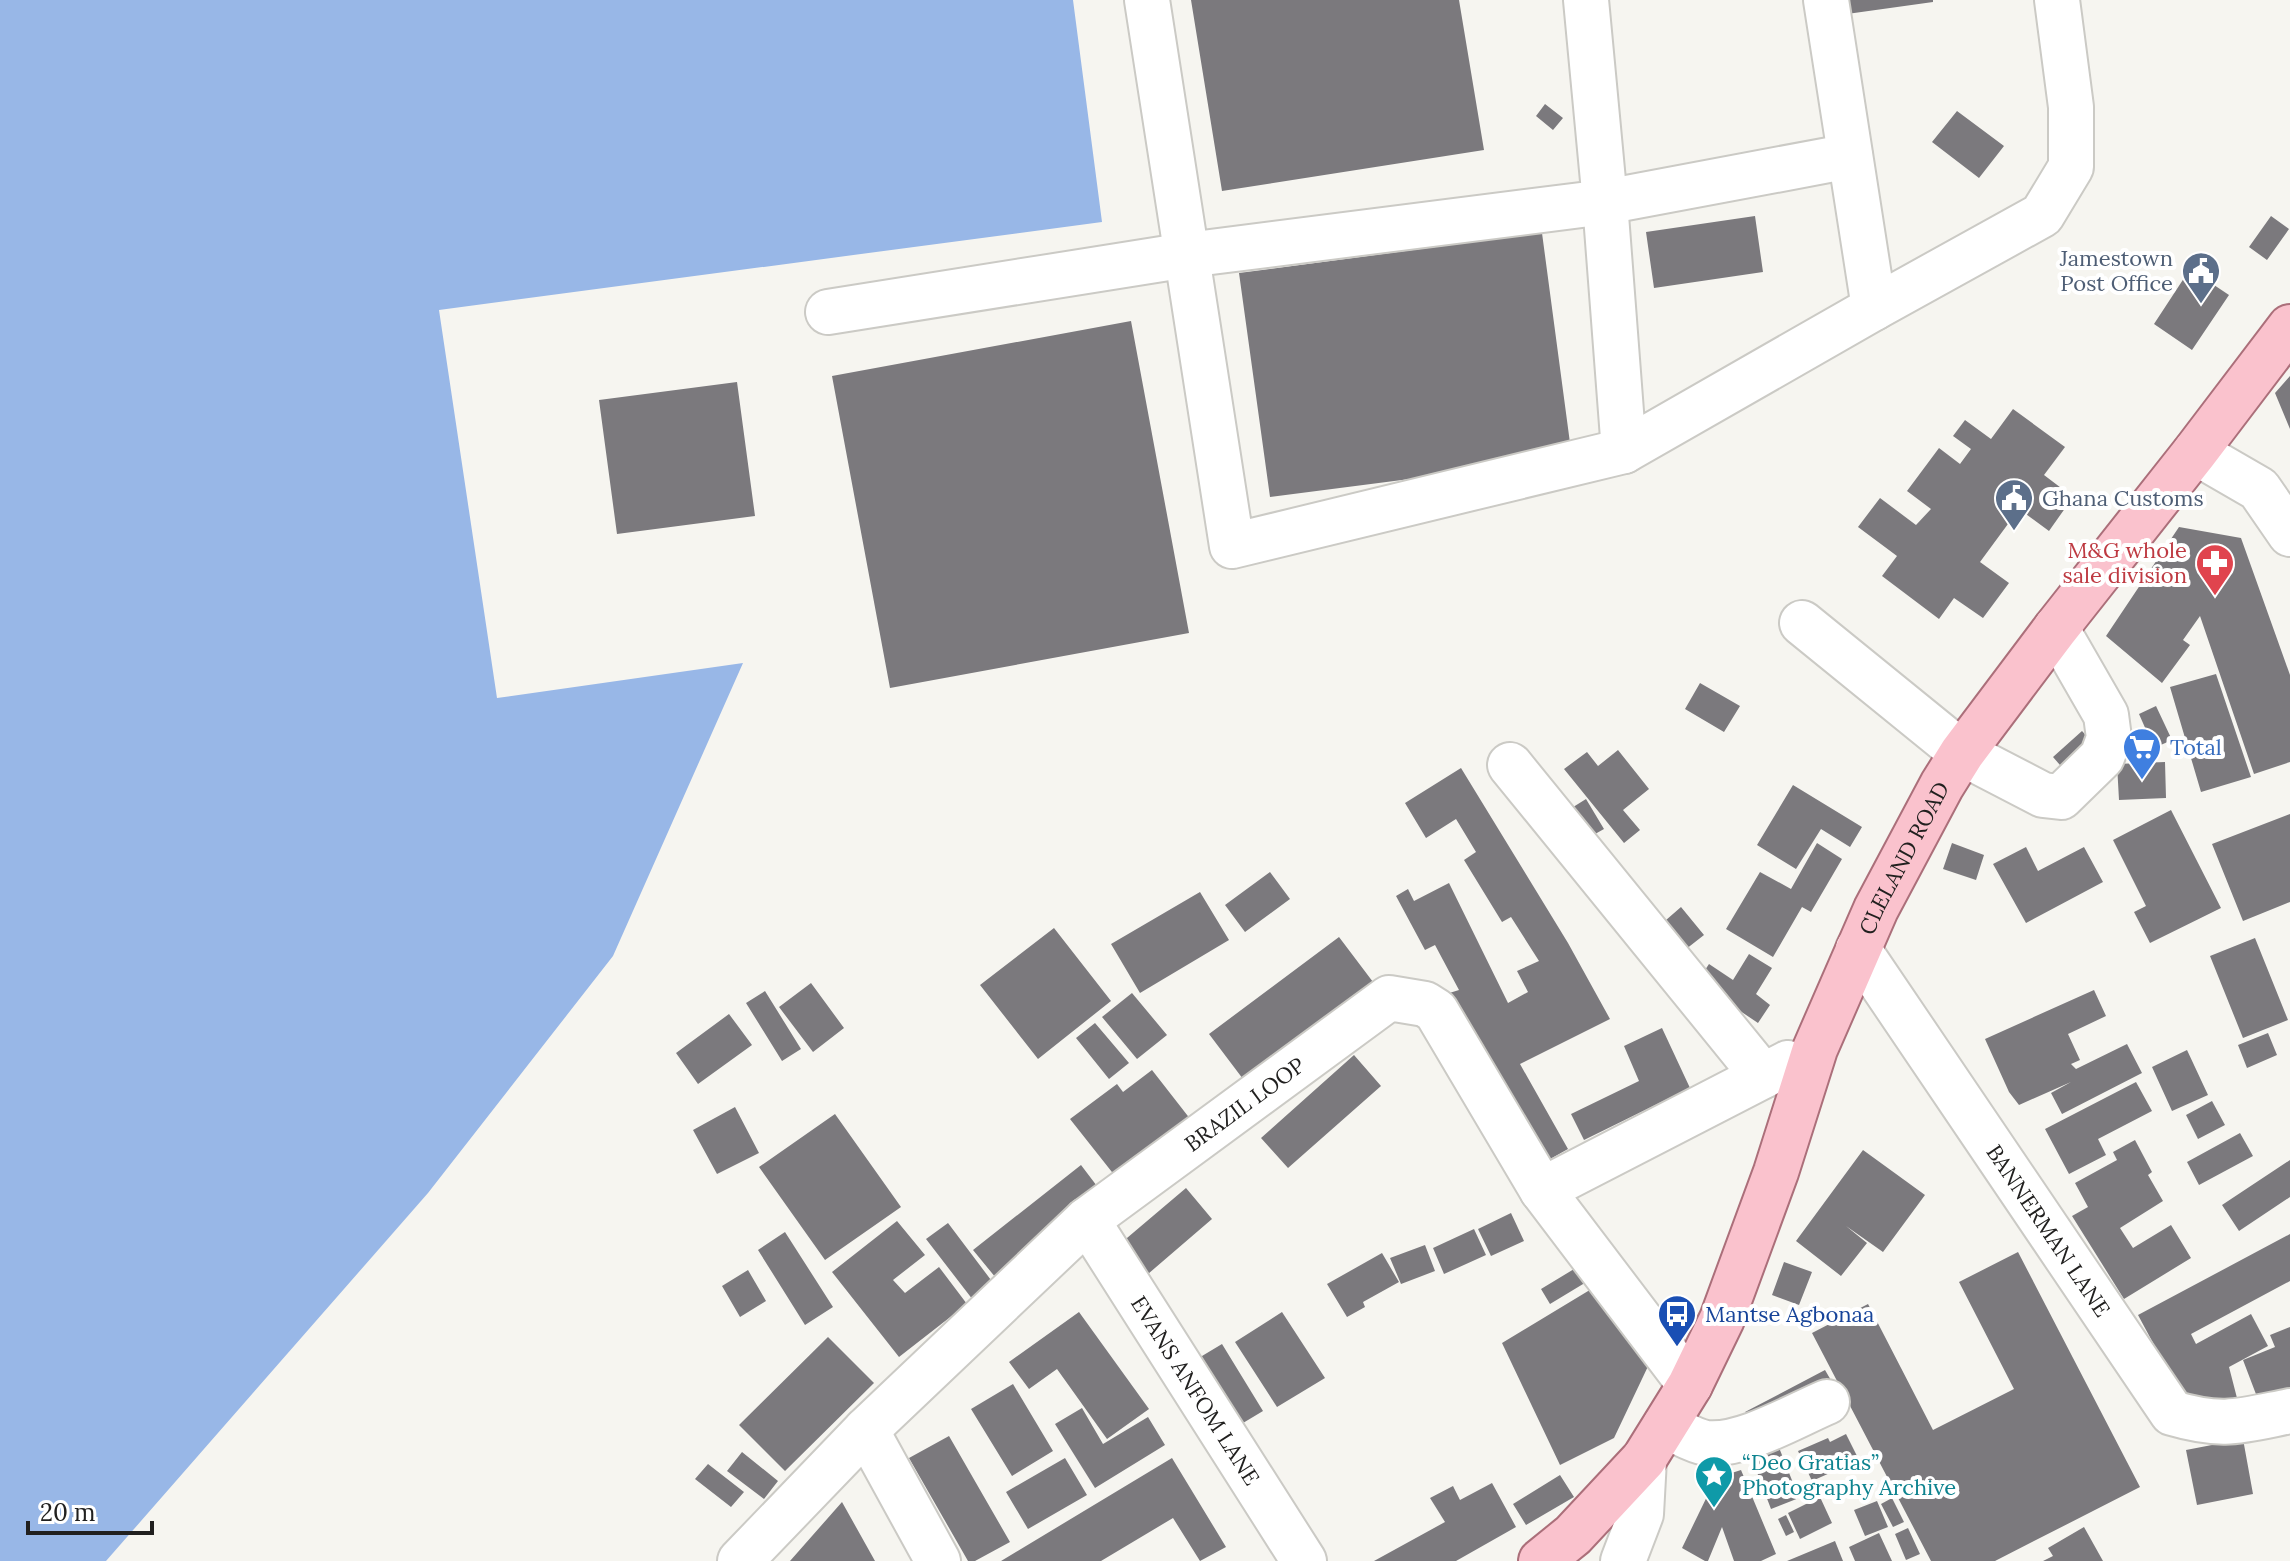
<svg xmlns="http://www.w3.org/2000/svg" width="2290" height="1561" font-family="Lora,serif">
  <style>
    .water { fill: #98b7e7 }
    .building { fill: #7b797d }
    .lines { fill: none; stroke-linecap: round; stroke-linejoin: round }
    .minor-casing { stroke: #cbcac5; stroke-width: 48 }
    .major-casing { stroke: #ab6f7a; stroke-width: 48 }
    .minor { stroke: #fff; stroke-width: 44 }
    .major { stroke: #fac2cd; stroke-width: 44 }
    .labels { text-anchor: middle; dominant-baseline: central; stroke-width: 8; stroke-linejoin: round; paint-order: stroke }
    .service-label { font-size: 22px; fill: #4e5e75; stroke: #fff; text-anchor: end }
    .health-label { font-size: 22px; fill: #be3a42; stroke: #fff; text-anchor: end }
    .shop-label { font-size: 22px; fill: #366cbe; stroke: #fff; text-anchor: start }
    .street-label { font-size: 22px; fill: #21201f; stroke: #fff }
    .transit-label { font-size: 22px; fill: #164399; stroke: #fff; text-anchor: start }
    .culture-label { font-size: 22px; fill: #0d838f; stroke: #fff; text-anchor: start }
  </style>
  <rect width="100%" height="100%" fill="#f6f5f0"/>
  <!-- water -->
  <path class="water" d="M0,0H1073L1102,222L439,310L497,698L743,663L613,956L428,1193L106,1561H0Z"/>
  <!-- building -->
  <path class="building" d="M1191,0H1459L1484,150L1222,191Z
    M1845,0H1933V2L1847,14Z
    M1545,104L1563,118L1553,130L1536,116Z
    M1957,111L2004,146L1979,178L1932,142Z
    M1755,216L1763,272L1654,288L1646,232Z
    M2271,216L2289,229L2267,260L2249,247Z
    M1542,233L1572,458L1270,497L1239,273Z
    M2190,269L2229,295L2192,350L2154,324Z
    M1131,321L1189,633L890,688L832,376Z
    M2290,376V429L2275,393Z
    M737,382L755,516L617,534L599,400Z
    M2013,409L2065,447L2044,475L2073,497L2049,531L2019,509L1980,562L2009,583L1983,618L1954,598L1939,619L1882,576L1897,556L1858,527L1880,498L1916,525L1931,509L1907,491L1939,448L1960,464L1971,449L1953,436L1965,420L1991,439Z
    M2179,527L2241,538L2290,675V762L2254,774L2200,616L2183,640L2190,645L2162,683L2106,636Z
    M2216,674L2251,777L2201,792L2170,687Z
    M1700,683L1740,706L1724,732L1685,709Z
    M2156,706L2172,740L2154,748L2139,714Z
    M2082,731L2103,754L2073,780L2053,757Z
    M1618,750L1649,789L1623,810L1640,830L1624,843L1564,769L1587,752L1598,766Z
    M2165,762L2166,798L2119,800L2117,764Z
    M1461,768L1568,943L1610,1019L1520,1064L1568,1149L1543,1163L1443,995L1459,990L1435,945L1425,950L1396,896L1408,889L1414,901L1449,883L1508,1003L1528,992L1517,971L1539,961L1511,917L1502,922L1464,860L1476,852L1456,819L1426,838L1405,803Z
    M1793,785L1862,827L1850,847L1821,829L1796,869L1757,845Z
    M1586,799L1604,829L1579,843L1562,814Z
    M2171,810L2221,908L2150,943L2134,912L2146,906L2113,840Z
    M2290,814V902L2243,921L2212,844Z
    M1817,843L1842,859L1811,912L1802,907L1773,957L1726,929L1760,872L1791,889Z
    M1952,843L1984,855L1976,880L1943,869Z
    M2026,847L2038,871L2084,847L2103,882L2026,923L1993,864Z
    M1270,872L1290,899L1245,932L1225,905Z
    M1200,892L1229,940L1140,993L1111,944Z
    M1681,907L1704,935L1681,953L1658,927Z
    M1054,928L1111,1001L1038,1059L980,985Z
    M1339,937L1373,982L1243,1079L1209,1034Z
    M2255,938L2288,1020L2243,1038L2210,956Z
    M1749,954L1772,968L1756,994L1770,1005L1758,1023L1697,982L1709,964L1733,980Z
    M811,983L844,1028L813,1052L779,1007Z
    M2094,990L2106,1016L2068,1034L2080,1060L2071,1064L2076,1069L2127,1044L2142,1073L2062,1114L2051,1093L2071,1082L2019,1105L2009,1092L1985,1039Z
    M765,991L801,1049L782,1061L746,1003Z
    M1132,993L1167,1035L1137,1059L1102,1017Z
    M729,1014L752,1045L698,1084L676,1053Z
    M1095,1023L1129,1063L1109,1079L1076,1038Z
    M1662,1028L1690,1088L1584,1140L1571,1114L1639,1081L1624,1046Z
    M2268,1033L2277,1055L2247,1068L2238,1045Z
    M2187,1050L2208,1095L2172,1111L2152,1067Z
    M1354,1055L1381,1086L1288,1168L1261,1138Z
    M1152,1070L1198,1129L1123,1186L1070,1119L1117,1084L1123,1092Z
    M2136,1082L2152,1111L2098,1139L2106,1155L2069,1174L2045,1129Z
    M2212,1101L2225,1125L2198,1139L2186,1115Z
    M735,1107L759,1153L717,1174L693,1130Z
    M835,1114L901,1207L825,1260L759,1167Z
    M2240,1133L2253,1156L2199,1185L2187,1162Z
    M2135,1140L2152,1172L2148,1175L2163,1201L2120,1228L2133,1248L2171,1225L2191,1258L2124,1299L2072,1216L2088,1207L2075,1183L2117,1160L2113,1152Z
    M1863,1150L1925,1195L1883,1252L1846,1226L1867,1243L1841,1276L1796,1241Z
    M2290,1160V1197L2239,1231L2222,1205Z
    M1081,1165L1103,1194L996,1278L973,1250Z
    M1186,1188L1212,1219L1141,1280L1114,1249Z
    M1511,1213L1524,1241L1491,1256L1478,1229Z
    M897,1221L925,1255L893,1280L905,1293L939,1267L967,1304L899,1357L832,1272Z
    M948,1223L994,1284L973,1300L926,1239Z
    M1474,1229L1486,1255L1444,1274L1433,1248Z
    M785,1232L833,1307L805,1325L758,1250Z
    M2290,1234V1281L2191,1334L2196,1344L2251,1314L2268,1346L2229,1367L2237,1398L2219,1404L2180,1393L2138,1315Z
    M1425,1245L1435,1271L1401,1284L1390,1258Z
    M2018,1252L2140,1487L1995,1561H1931L1812,1333L1868,1304L1933,1430L2014,1389L1959,1282Z
    M1382,1253L1399,1282L1363,1302L1365,1307L1347,1317L1327,1284Z
    M1784,1262L1812,1272L1799,1305L1772,1295Z
    M1584,1263L1593,1278L1550,1304L1541,1289Z
    M748,1270L766,1301L740,1317L722,1286Z
    M1603,1282L1651,1360L1614,1438L1560,1465L1502,1343Z
    M1079,1312L1149,1409L1107,1439L1057,1369L1029,1389L1009,1362Z
    M1282,1312L1325,1378L1277,1407L1235,1342Z
    M2290,1327V1398L2262,1410L2243,1360L2275,1347L2270,1335Z
    M828,1337L874,1383L785,1471L739,1425Z
    M1222,1344L1263,1411L1238,1426L1197,1359Z
    M1825,1370L1839,1394L1755,1430L1745,1412Z
    M1013,1384L1053,1451L1012,1476L971,1409Z
    M1082,1408L1103,1444L1148,1417L1165,1445L1095,1488L1055,1424Z
    M1772,1430L1799,1498L1771,1509L1745,1441Z
    M1846,1434L1859,1460L1812,1481L1798,1451L1828,1438L1830,1442Z
    M949,1436L1010,1542L975,1561H968L909,1458Z
    M2243,1439L2253,1494L2197,1505L2186,1450Z
    M742,1452L778,1481L764,1499L727,1471Z
    M1065,1458L1087,1495L1028,1529L1006,1492Z
    M1172,1458L1226,1547L1200,1561L1173,1518L1101,1561H1001Z
    M708,1464L744,1492L731,1507L695,1479Z
    M1741,1470L1776,1554L1761,1561H1734L1722,1527L1708,1561H1705L1682,1548L1716,1478Z
    M1560,1475L1574,1497L1526,1525L1513,1504Z
    M1492,1483L1516,1527L1456,1561H1374L1445,1522L1430,1498L1453,1486L1460,1500Z
    M1820,1497L1832,1523L1800,1539L1788,1513Z
    M1892,1498L1904,1522L1893,1527L1881,1504Z
    M1877,1501L1888,1527L1865,1536L1854,1510Z
    M842,1502L875,1561H790Z
    M1786,1515L1794,1532L1786,1536L1778,1519Z
    M2084,1527L2103,1561H2043L2053,1556L2048,1548Z
    M1908,1528L1920,1554L1906,1560L1895,1534Z
    M1879,1533L1892,1561H1855L1849,1547Z
    M1835,1541L1843,1561H1787Z"/>
  <g class="lines">
    <!-- minor casing -->
    <g class="minor-casing">
      <g id="minor">
        <path d="M1147,0L1232,546L1624,451L1874,308L2042,215L2071,167V107L2057,0"/>
        <path d="M1586,0L1605,202L1624,451"/>
        <path d="M1826,0L1874,308"/>
        <path d="M828,312L1187,255L1605,202L1850,156"/>
        <path d="M2195,452L2259,489L2290,534"/>
        <path d="M1802,623L1962,753L2043,795L2061,797L2102,757L2109,738L2106,715L2056,628"/>
        <path d="M1510,765L1763,1076"/>
        <path id="s1" d="M1858,949L2172,1413C2223,1428 2240,1421 2290,1411"/>
        <path d="M1542,1190L1788,1063"/>
        <path id="s2" d="M1087,1220L1304,1561"/>
        <path d="M1665,1426C1678,1431 1693,1441 1706,1443C1742,1447 1794,1416 1827,1402"/>
        <path d="M866,1430L938,1561"/>
        <path id="s3" d="M740,1561L866,1430L1087,1220L1389,998L1425,1004L1436,1011L1542,1190L1690,1385"/>
        <path d="M1623,1561L1641,1514L1644,1459"/>
      </g>
    </g>
    <!-- major casing -->
    <g class="major-casing">
      <g id="major">
        <path id="s4" d="M1541,1561L1573,1535L1644,1459L1690,1385L1722,1319L1776,1172L1815,1049L1876,909L1942,785L1962,753L2056,628L2195,452L2290,327"/>
      </g>
    </g>
    <!-- minor -->
    <use href="#minor" class="minor"/>
    <!-- major -->
    <use href="#major" class="major"/>
  </g>
  <!-- icons -->
  <defs>
    <g id="civic-pin" transform="scale(2)"><path d="M0 17L-7.5 6A9.5 9.5 0 1 1 7.5 6Z" fill="#5c6f8a" stroke="#fff"/><path d="M-.6-6.5H3V-4.5H.6V-3L4-1V1h2V6H-6V1h2V-1L-.6-3ZM-1.2 2.5V6h2.4V2.5Z" fill="#fff"/></g>
    <g id="pharmacy-pin" transform="scale(2)"><path d="M0 17L-7.5 6A9.5 9.5 0 1 1 7.5 6Z" fill="#e0444e" stroke="#fff"/><path d="M-2-6h4v4h4v4h-4v4h-4v-4h-4v-4h4Z" fill="#fff"/></g>
    <g id="supermarket-pin" transform="scale(2)"><path d="M0 17L-7.5 6A9.5 9.5 0 1 1 7.5 6Z" fill="#3f7fe0" stroke="#fff"/><path d="M-6-5.5h2.5l.6 2H6L4.5 2H-2.5L-4.4-4H-6ZM-1.5 3.2a1.3 1.3 0 1 0 .1 0ZM3 3.2a1.3 1.3 0 1 0 .1 0Z" fill="#fff"/></g>
    <g id="bus-pin" transform="scale(2)"><path d="M0 17L-7.5 6A9.5 9.5 0 1 1 7.5 6Z" fill="#1a4fb4" stroke="#fff"/><path d="M-5-6H5V4H4V6H2V4H-2V6H-4V4H-5ZM-3.5-4V0h7V-4ZM-3.5 1.2v1.5H-2V1.2ZM2 1.2v1.5H3.5V1.2Z" fill="#fff"/></g>
    <g id="sight-pin" transform="scale(2)"><path d="M0 17L-7.5 6A9.5 9.5 0 1 1 7.5 6Z" fill="#0f9aa8" stroke="#fff"/><path d="M0-6L1.8-2.2L6-1.7L2.9 1.2L3.7 5.4L0 3.3L-3.7 5.4L-2.9 1.2L-6-1.7L-1.8-2.2Z" fill="#fff"/></g>
  </defs>
  <g fill-rule="evenodd">
    <use href="#civic-pin" x="2201" y="271"/>
    <use href="#civic-pin" x="2014" y="498"/>
    <use href="#pharmacy-pin" x="2215" y="563"/>
    <use href="#supermarket-pin" x="2142" y="747"/>
    <use href="#bus-pin" x="1677" y="1314"/>
    <use href="#sight-pin" x="1714" y="1475"/>
  </g>
  <g class="labels">
    <!-- service labels -->
    <g class="service-label">
      <text x="2173" y="258">Jamestown<tspan x="2173" dy="25">Post Office</tspan></text>
      <text x="2042" y="498" text-anchor="start">Ghana Customs</text>
    </g>
    <!-- health labels -->
    <g class="health-label">
      <text x="2187" y="550">M&amp;G whole<tspan x="2187" dy="25">sale division</tspan></text>
    </g>
    <!-- shop labels -->
    <g class="shop-label">
      <text x="2170" y="747">Total</text>
    </g>
    <!-- street labels -->
    <g class="street-label">
      <text stroke="none"><textPath href="#s4" startOffset="802">CLELAND ROAD</textPath></text>
      <text stroke="none"><textPath href="#s3" startOffset="682">BRAZIL LOOP</textPath></text>
      <text stroke="none"><textPath href="#s1" startOffset="340">BANNERMAN LANE</textPath></text>
      <text stroke="none"><textPath href="#s2" startOffset="202">EVANS ANFOM LANE</textPath></text>
    </g>
    <!-- transit labels -->
    <g class="transit-label">
      <text x="1705" y="1314">Mantse Agbonaa</text>
    </g>
    <!-- culture labels -->
    <g class="culture-label">
      <text x="1742" y="1462">“Deo Gratias”<tspan x="1742" dy="25">Photography Archive</tspan></text>
    </g>
  </g>
  <!-- scale -->
  <path d="M28 1521v12h124v-12" fill="none" stroke="#21201f" stroke-width="4"/>
  <text x="40" y="1521" font-size="24" fill="#21201f" stroke="#ffffff" stroke-width="6" paint-order="stroke">20 m</text>
</svg>
